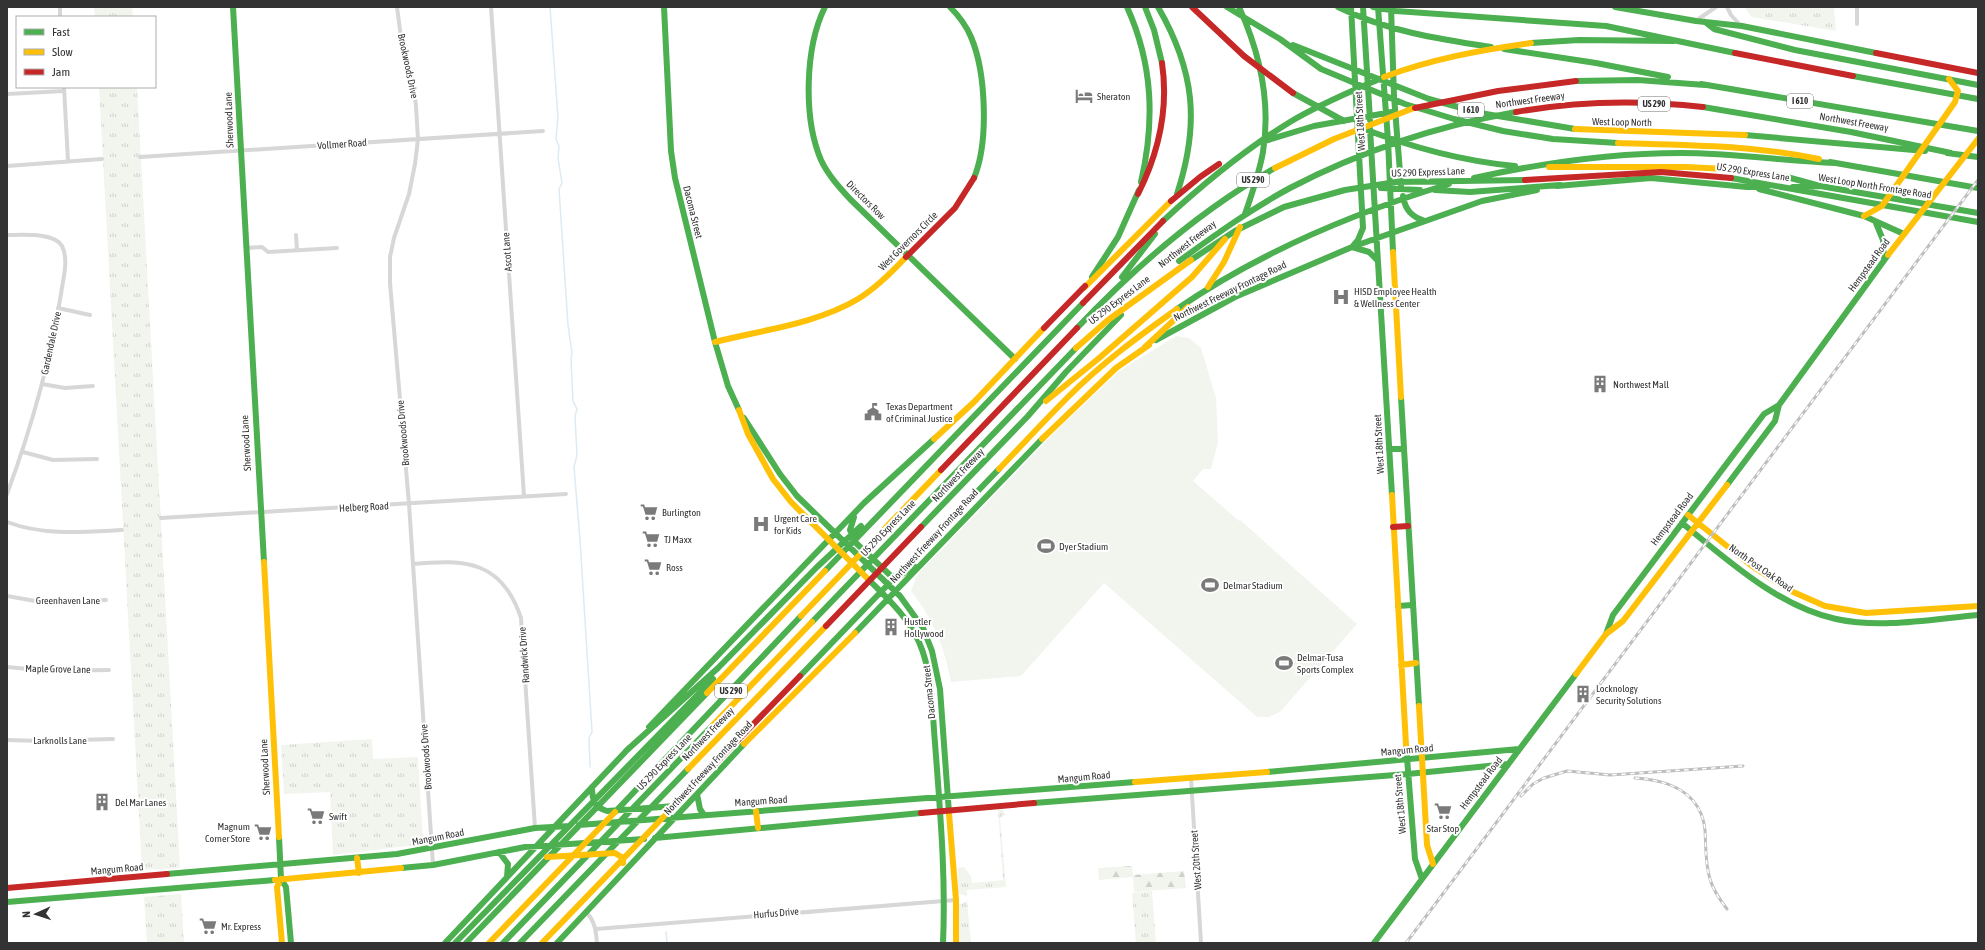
<svg xmlns="http://www.w3.org/2000/svg" width="1985" height="950" font-family="'Asap Condensed',sans-serif">
  <style>
    .grass { fill: url(#grass-tufts) }
    .forest { fill: url(#forest-firs) }
    .pitch { fill: #f1f5ed }
    .lines { fill: none; stroke-linecap: round; stroke-linejoin: round }
    .stream { stroke: #ddebf3; stroke-width: 1.5 }
    .street { stroke: #d7d7d7; stroke-width: 4 }
    .fast { stroke: #4caf50; stroke-width: 6 }
    .slow { stroke: #ffc107; stroke-width: 6 }
    .jam { stroke: #c62828; stroke-width: 6 }
    .rail-casing { stroke: #bebebe; stroke-width: 3 }
    .rail { stroke: #fff; stroke-width: 1.5; stroke-dasharray: 4.5; stroke-linecap: butt }
    .labels { text-anchor: middle; dominant-baseline: central; stroke-width: 4; stroke-linejoin: round; paint-order: stroke }
    .shield { fill: #fff; stroke: #707070; stroke-width: 1 }
    .shield-label { font-size: 9px; font-weight: bold; fill: #333 }
    .street-label { font-size: 10px; fill: #333; stroke: #fff }
    .poi-label { font-size: 10px; fill: #333; stroke: #fff; text-anchor: start }
  </style>
  <defs>
    <pattern id="grass-tufts" width="24" height="20" patternUnits="userSpaceOnUse"><rect width="24" height="20" fill="#f1f5ed"/><path d="M3 7l-1-3M5 7V3M7 7l1-3M15 17l-1-3M17 17v-4M19 17l1-3" fill="none" stroke="#cfd2cc"/></pattern>
    <pattern id="forest-firs" width="22" height="20" patternUnits="userSpaceOnUse"><rect width="22" height="20" fill="#f1f5ed"/><path d="M5 1l3.5 6h-7zM16 11l3.5 6h-7z" fill="#cfd2cc"/></pattern>
  </defs>
  <rect width="100%" height="100%" fill="#fff"/>
  <!-- grass -->
  <path class="grass" d="M94,7H132L133,17H95Z
    M1744,7H1834L1836,31L1752,17Z
    M99,87H137L180,868L142,870Z
    M372,739L373,759L418,757L423,844L333,855L330,792L284,794L281,745Z
    M998,810H1003L1005,814L1000,818L1006,887L967,890V896L959,894L958,891V868L964,867L971,876L972,883L1003,880Z
    M1152,891L1156,943H1136L1132,893Z
    M181,894L184,943H147L144,897Z
    M967,901L971,943H958L959,905Z"/>
  <!-- forest -->
  <path class="forest" d="M1132,866L1133,875L1184,871L1186,888L1134,892L1133,877L1099,880L1098,868Z"/>
  <!-- pitch -->
  <path class="pitch" d="M1176,336L1189,338L1201,348L1216,398L1218,442L1211,469H1203L1193,481L1239,521L1240,520L1357,624L1280,712L1268,717H1257L1104,583L1021,676L951,682C944,646 934,620 911,591L917,575L1059,428L1118,372Z"/>
  <g class="lines">
    <!-- stream -->
    <path class="stream" d="M550,7L558,117L556,139L559,146L558,158L562,183L559,189L568,325L572,353L571,360L573,401L577,409L575,416L577,455L574,467L580,540L592,732L589,738L590,767
      M666,932L667,943"/>
    <!-- street -->
    <path class="street" d="M60,7V17
      M397,7L400,30L413,82L416,106L418,139L415,164L409,194L394,238L390,257V283L409,504L433,865
      M491,7L524,496
      M1727,7L1731,15L1741,26
      M1857,7V24
      M1697,20L1716,7
      M64,87L68,161
      M7,94L64,91
      M140,157L543,131
      M7,166L102,159
      M7,235C21,235 54,232 62,246C69,260 63,279 61,294C50,362 31,429 7,494
      M296,235L297,250
      M246,248L262,247L268,252L337,248
      M58,308L90,315
      M42,384L65,388L93,386
      M23,452L53,460L97,459
      M161,518L566,494
      M7,522C44,536 83,532 122,530
      M413,564C466,559 502,561 521,618L535,828
      M7,596L41,602L106,600
      M7,667L50,671L109,670
      M7,740L42,741L113,739
      M1191,778L1201,943
      M586,912C595,921 596,931 597,943
      M596,929L956,900"/>
    <!-- fast -->
    <path class="fast" d="M233,7L264,562
      M664,7L671,151L675,178L715,342L728,386L739,410
      M825,7C805,47 803,118 821,160C828,175 839,187 850,199L1015,359
      M950,7C959,16 966,25 971,37C986,72 989,142 974,178
      M1127,7C1153,64 1155,121 1141,182
      M1145,7L1154,30L1162,63
      M1158,7C1195,71 1200,124 1177,194
      M1227,7L1280,39L1321,69L1405,104L1454,119L1503,131L1553,139L1618,143
      M1239,7C1260,53 1271,102 1263,152C1259,174 1252,194 1245,214
      M1338,7C1386,31 1438,39 1491,47
      M1351,7L1363,228L1358,240L1353,246
      M1363,7L1370,120
      M1373,7L1396,11L1606,26L1735,53
      M1378,7L1388,140L1393,252
      M1391,7L1394,96L1401,185
      M1615,7L1696,21L1742,26L1876,53
      M1705,22L1714,29L1795,50L1978,85
      M1531,43L1579,40L1674,41
      M1293,45L1429,99L1480,113L1575,129
      M1504,49L1596,63L1668,77
      M1853,76L1978,99
      M1576,81L1638,80L1705,85
      M1701,84L1978,131
      M1293,93L1344,121
      M1703,107L1851,132L1951,153
      M1359,127C1410,147 1461,161 1515,166
      M1370,129L1392,495
      M1745,135L1925,151
      M1265,141L1314,126L1392,112
      M1947,153L1978,157
      M1830,162L1978,188
      M1726,169L1787,177L1820,186
      M1474,178C1542,163 1611,153 1681,153C1733,153 1784,161 1835,163
      M1731,178L1978,222
      M1557,186L1651,178L1747,187H1767
      M1793,187L1820,186L1978,213
      M1381,188L1420,190
      M1759,189L1864,216L1904,234
      M1435,190L1470,192L1560,185
      M1403,196C1405,210 1412,217 1425,221
      M1163,221C1203,184 1244,150 1290,122C1320,104 1352,91 1384,77
      M1876,223L1883,240L1884,260
      M1352,247L1369,252L1377,260
      M1191,260L1235,231L1284,207L1345,190L1396,182L1525,180
      M1179,261C1215,235 1251,209 1290,188C1361,151 1437,126 1516,112
      M1092,277L1118,237L1139,190
      M1122,277L1155,234
      M1177,309C1260,252 1353,213 1449,184
      M1077,328C1136,266 1200,210 1275,168
      M1156,340L1235,297L1352,247L1482,201L1537,190
      M1401,397L1419,706
      M744,418L780,474L797,496L900,596L923,628L932,651L940,689L949,813
      M1389,449H1404
      M1727,485L1775,421L1779,405L1888,255
      M854,517L850,530L856,543L891,576L898,577L914,566
      M1682,523C1726,559 1779,607 1836,619C1882,629 1932,619 1978,615
      M921,527L1028,416L1066,372L1121,315
      M825,571L1083,303
      M868,579C888,599 907,616 919,642C933,674 932,710 935,743C940,810 946,876 943,943
      M1398,606L1412,605
      M812,622L1076,348
      M855,633L1042,439
      M1606,634L1613,615L1764,414L1779,405
      M800,676L999,469
      M649,727L864,503L934,439
      M1406,745L1415,859L1422,879
      M626,751L718,668L817,567L861,526
      M1267,772L1519,749
      M592,787C592,799 594,807 607,811L675,806
      M697,794L700,809L704,815
      M1034,803L1408,774L1508,764
      M615,812L801,616
      M579,825L1135,782
      M279,837L281,879L286,887L291,943
      M655,838L921,813
      M499,852L508,864L507,877
      M401,868L433,865L525,847L644,839
      M167,874L397,854L535,828L569,826
      M7,902L275,880
      M445,943L629,748
      M455,943L713,679
      M466,943L707,693
      M503,943L712,726
      M520,943L688,769
      M557,943L744,744
      M1374,943L1576,674"/>
    <!-- slow -->
    <path class="slow" d="M1384,77C1431,59 1481,50 1531,43
      M1575,129L1745,135
      M1618,143C1685,145 1752,145 1819,159
      M1549,167H1686L1726,169
      M1275,168L1334,139L1414,108
      M1864,216L1882,206L1955,102L1958,91L1949,79
      M1393,252L1401,397
      M1888,255L1978,139
      M1208,287L1224,262L1240,227
      M1084,288L1171,201
      M715,342C762,330 816,324 858,299C876,288 892,272 906,257
      M1145,347L1188,307
      M1076,348L1108,320L1191,260
      M1046,401L1098,359L1192,277L1225,239
      M739,410L748,434L773,479L791,502L868,579
      M934,439L974,402L1044,328
      M1042,439L1116,368L1149,345
      M999,469C1022,445 1045,420 1069,396C1102,363 1139,336 1177,309
      M1392,495L1406,745
      M1688,515L1752,566L1791,591L1825,606L1866,613L1978,606
      M264,562L279,837
      M801,616L941,470
      M1401,665L1416,663
      M1576,674L1606,634L1623,621L1727,485
      M707,693L825,571
      M1419,706L1427,845L1433,864
      M712,726L812,622
      M744,744L855,633
      M688,769L826,626
      M1135,782L1267,772
      M756,811L758,828
      M949,813L956,900V943
      M547,857L615,853L623,858V863
      M357,858L359,873
      M281,879L277,887L282,943
      M275,880L401,868
      M489,943L615,812
      M542,943L674,806"/>
    <!-- jam -->
    <path class="jam" d="M1192,7L1244,56L1293,93
      M1735,53L1853,76
      M1876,53L1978,73
      M1415,108L1498,91L1576,81
      M1516,112C1577,101 1642,100 1703,107
      M1525,180L1661,172L1731,178
      M1138,194C1159,152 1169,110 1162,63
      M1171,201L1200,177L1219,164
      M906,257L955,208L974,178
      M1083,303L1163,221
      M1044,328L1085,286
      M941,470L1077,328
      M1393,527L1408,526
      M826,626L921,527
      M674,806L800,676
      M921,813L1034,803
      M7,888L167,874"/>
    <!-- rail casing -->
    <g class="rail-casing">
      <path id="rail" d="M1635,778C1668,780 1701,792 1705,830C1706,847 1705,863 1710,879C1713,890 1720,900 1727,909
        M1521,796L1533,784L1544,778L1567,771L1610,775L1743,766
        M1406,943L1978,180"/>
    </g>
    <!-- rail -->
    <use href="#rail" class="rail"/>
  </g>
  <!-- icons -->
  <defs>
    <g id="hotel-bare" transform="scale(1.38)"><path d="M-6-4.5h1.5V1H6V5H4.5V3h-9V5H-6ZM-4 0a1.8 1.8 0 1 1 3.6 0ZM.5 0V-2.5h3Q6-2.5 6 0Z" fill="#7a7a7a" stroke="#fff" stroke-width="2.5" paint-order="stroke"/></g>
    <g id="hospital-bare" transform="scale(1.38)"><path d="M-5-5h3v3.5h4V-5h3V5h-3V1.5h-4V5h-3Z" fill="#7a7a7a" stroke="#fff" stroke-width="2.5" paint-order="stroke"/></g>
    <g id="building-bare" transform="scale(1.38)"><path d="M-4-6H4V6H1V3H-1V6H-4ZM-2.5-4.3h1.7v1.8h-1.7ZM.8-4.3h1.7v1.8H.8ZM-2.5-1h1.7V.8h-1.7ZM.8-1h1.7V.8H.8Z" fill="#7a7a7a" stroke="#fff" stroke-width="2.5" paint-order="stroke"/></g>
    <g id="civic-bare" transform="scale(1.38)"><path d="M-.6-6.5H3V-4.5H.6V-3L4-1V1h2V6H-6V1h2V-1L-.6-3ZM-1.2 2.5V6h2.4V2.5Z" fill="#7a7a7a" stroke="#fff" stroke-width="2.5" paint-order="stroke"/></g>
    <g id="supermarket-bare" transform="scale(1.38)"><path d="M-6-5.5h2.5l.6 2H6L4.5 2H-2.5L-4.4-4H-6ZM-1.5 3.2a1.3 1.3 0 1 0 .1 0ZM3 3.2a1.3 1.3 0 1 0 .1 0Z" fill="#7a7a7a" stroke="#fff" stroke-width="2.5" paint-order="stroke"/></g>
    <g id="stadium-bare" transform="scale(1.38)"><path d="M0-5a6.5 5 0 1 0 0 10a6.5 5 0 1 0 0-10ZM-3.5-1.8h7v3.6h-7Z" fill="#7a7a7a" stroke="#fff" stroke-width="2.5" paint-order="stroke"/></g>
  </defs>
  <g fill-rule="evenodd">
    <use href="#hotel-bare" x="1084" y="96"/>
    <use href="#hospital-bare" x="1341" y="297"/>
    <use href="#building-bare" x="1600" y="384"/>
    <use href="#civic-bare" x="873" y="412"/>
    <use href="#supermarket-bare" x="649" y="512"/>
    <use href="#hospital-bare" x="761" y="524"/>
    <use href="#supermarket-bare" x="651" y="539"/>
    <use href="#stadium-bare" x="1046" y="546"/>
    <use href="#supermarket-bare" x="653" y="567"/>
    <use href="#stadium-bare" x="1210" y="585"/>
    <use href="#building-bare" x="891" y="627"/>
    <use href="#stadium-bare" x="1284" y="663"/>
    <use href="#building-bare" x="1583" y="694"/>
    <use href="#building-bare" x="102" y="802"/>
    <use href="#supermarket-bare" x="1443" y="811"/>
    <use href="#supermarket-bare" x="316" y="816"/>
    <use href="#supermarket-bare" x="263" y="832"/>
    <use href="#supermarket-bare" x="208" y="926"/>
  </g>
  <g class="labels">
    <!-- shield labels -->
    <g class="shield">
      <rect x="1787" y="94" width="26" height="14" rx="3"/>
      <rect x="1638" y="97" width="32" height="14" rx="3"/>
      <rect x="1458" y="103" width="26" height="14" rx="3"/>
      <rect x="1237" y="173" width="32" height="14" rx="3"/>
      <rect x="715" y="684" width="32" height="14" rx="3"/>
    </g>
    <g class="shield-label">
      <text x="1800" y="101">I 610</text>
      <text x="1654" y="104">US 290</text>
      <text x="1471" y="110">I 610</text>
      <text x="1253" y="180">US 290</text>
      <text x="731" y="691">US 290</text>
    </g>
    <!-- street labels -->
    <g class="street-label">
      <text transform="translate(408 66) rotate(78)">Brookwoods Drive</text>
      <text transform="translate(1530 100) rotate(-8)">Northwest Freeway</text>
      <text transform="translate(229 120) rotate(-92)">Sherwood Lane</text>
      <text transform="translate(1360 121) rotate(-93)">West 18th Street</text>
      <text transform="translate(1622 122) rotate(1)">West Loop North</text>
      <text transform="translate(1854 122) rotate(10)">Northwest Freeway</text>
      <text transform="translate(342 144) rotate(-4)">Vollmer Road</text>
      <text transform="translate(1428 172) rotate(-2)">US 290 Express Lane</text>
      <text transform="translate(1753 172) rotate(9)">US 290 Express Lane</text>
      <text transform="translate(1875 186) rotate(9)">West Loop North Frontage Road</text>
      <text transform="translate(866 200) rotate(45)">Directors Row</text>
      <text transform="translate(693 212) rotate(76)">Dacoma Street</text>
      <text transform="translate(908 241) rotate(-45)">West Governors Circle</text>
      <text transform="translate(1187 244) rotate(-38)">Northwest Freeway</text>
      <text transform="translate(507 252) rotate(-94)">Ascot Lane</text>
      <text transform="translate(1869 265) rotate(-54)">Hempstead Road</text>
      <text transform="translate(1230 291) rotate(-26)">Northwest Freeway Frontage Road</text>
      <text transform="translate(1119 300) rotate(-37)">US 290 Express Lane</text>
      <text transform="translate(51 343) rotate(-78)">Gardendale Drive</text>
      <text transform="translate(403 433) rotate(-95)">Brookwoods Drive</text>
      <text transform="translate(246 443) rotate(-93)">Sherwood Lane</text>
      <text transform="translate(1379 444) rotate(-93)">West 18th Street</text>
      <text transform="translate(958 475) rotate(-46)">Northwest Freeway</text>
      <text transform="translate(364 507) rotate(-3)">Helberg Road</text>
      <text transform="translate(1672 519) rotate(-53)">Hempstead Road</text>
      <text transform="translate(888 528) rotate(-46)">US 290 Express Lane</text>
      <text transform="translate(934 536) rotate(-47)">Northwest Freeway Frontage Road</text>
      <text transform="translate(1761 568) rotate(35)">North Post Oak Road</text>
      <text x="68" y="600">Greenhaven Lane</text>
      <text transform="translate(524 655) rotate(-94)">Randwick Drive</text>
      <text transform="translate(58 669) rotate(1)">Maple Grove Lane</text>
      <text transform="translate(929 692) rotate(-96)">Dacoma Street</text>
      <text transform="translate(708 734) rotate(-46)">Northwest Freeway</text>
      <text x="60" y="740">Larknolls Lane</text>
      <text transform="translate(1407 750) rotate(-5)">Mangum Road</text>
      <text transform="translate(426 757) rotate(-94)">Brookwoods Drive</text>
      <text transform="translate(664 762) rotate(-46)">US 290 Express Lane</text>
      <text transform="translate(265 767) rotate(-93)">Sherwood Lane</text>
      <text transform="translate(708 768) rotate(-47)">Northwest Freeway Frontage Road</text>
      <text transform="translate(1084 777) rotate(-5)">Mangum Road</text>
      <text transform="translate(1481 783) rotate(-53)">Hempstead Road</text>
      <text transform="translate(761 801) rotate(-4)">Mangum Road</text>
      <text transform="translate(1400 804) rotate(-95)">West 18th Street</text>
      <text transform="translate(438 837) rotate(-11)">Mangum Road</text>
      <text transform="translate(1196 860) rotate(-94)">West 20th Street</text>
      <text transform="translate(117 869) rotate(-5)">Mangum Road</text>
      <text transform="translate(776 913) rotate(-5)">Hurfus Drive</text>
    </g>
    <!-- poi labels -->
    <g class="poi-label">
      <text x="1097" y="96">Sheraton</text>
      <text x="1354" y="291">HISD Employee Health<tspan x="1354" dy="12">&amp; Wellness Center</tspan></text>
      <text x="1613" y="384">Northwest Mall</text>
      <text x="886" y="406">Texas Department<tspan x="886" dy="12">of Criminal Justice</tspan></text>
      <text x="662" y="512">Burlington</text>
      <text x="774" y="518">Urgent Care<tspan x="774" dy="12">for Kids</tspan></text>
      <text x="664" y="539">TJ Maxx</text>
      <text x="1059" y="546">Dyer Stadium</text>
      <text x="666" y="567">Ross</text>
      <text x="1223" y="585">Delmar Stadium</text>
      <text x="904" y="621">Hustler<tspan x="904" dy="12">Hollywood</tspan></text>
      <text x="1297" y="657">Delmar-Tusa<tspan x="1297" dy="12">Sports Complex</tspan></text>
      <text x="1596" y="688">Locknology<tspan x="1596" dy="12">Security Solutions</tspan></text>
      <text x="115" y="802">Del Mar Lanes</text>
      <text x="329" y="816">Swift</text>
      <text x="250" y="826" text-anchor="end">Magnum<tspan x="250" dy="12">Corner Store</tspan></text>
      <text x="1443" y="828" text-anchor="middle">Star Stop</text>
      <text x="221" y="926">Mr. Express</text>
    </g>
  </g>
  <!-- border -->
  <rect width="1985" height="950" fill="none" stroke="#333333" stroke-width="16"/>
  <!-- legend -->
  <rect x="16" y="16" width="140" height="72" fill="#ffffff" stroke="#adadad"/>
  <rect x="24" y="29" width="20" height="6" fill="#4caf50" stroke="#adadad"/>
  <text x="52" y="36" font-size="12" fill="#333333">Fast</text>
  <rect x="24" y="49" width="20" height="6" fill="#ffc107" stroke="#adadad"/>
  <text x="52" y="56" font-size="12" fill="#333333">Slow</text>
  <rect x="24" y="69" width="20" height="6" fill="#c62828" stroke="#adadad"/>
  <text x="52" y="76" font-size="12" fill="#333333">Jam</text>
  <!-- north arrow -->
  <g transform="translate(36 914) rotate(267)" stroke="#ffffff" stroke-width="3" paint-order="stroke">
  <path d="M0-3L7 15L0 10L-7 15Z" fill="#333333"/>
  <text y="-6" font-size="11" font-weight="bold" text-anchor="middle" fill="#333333">N</text>
  </g>
</svg>
